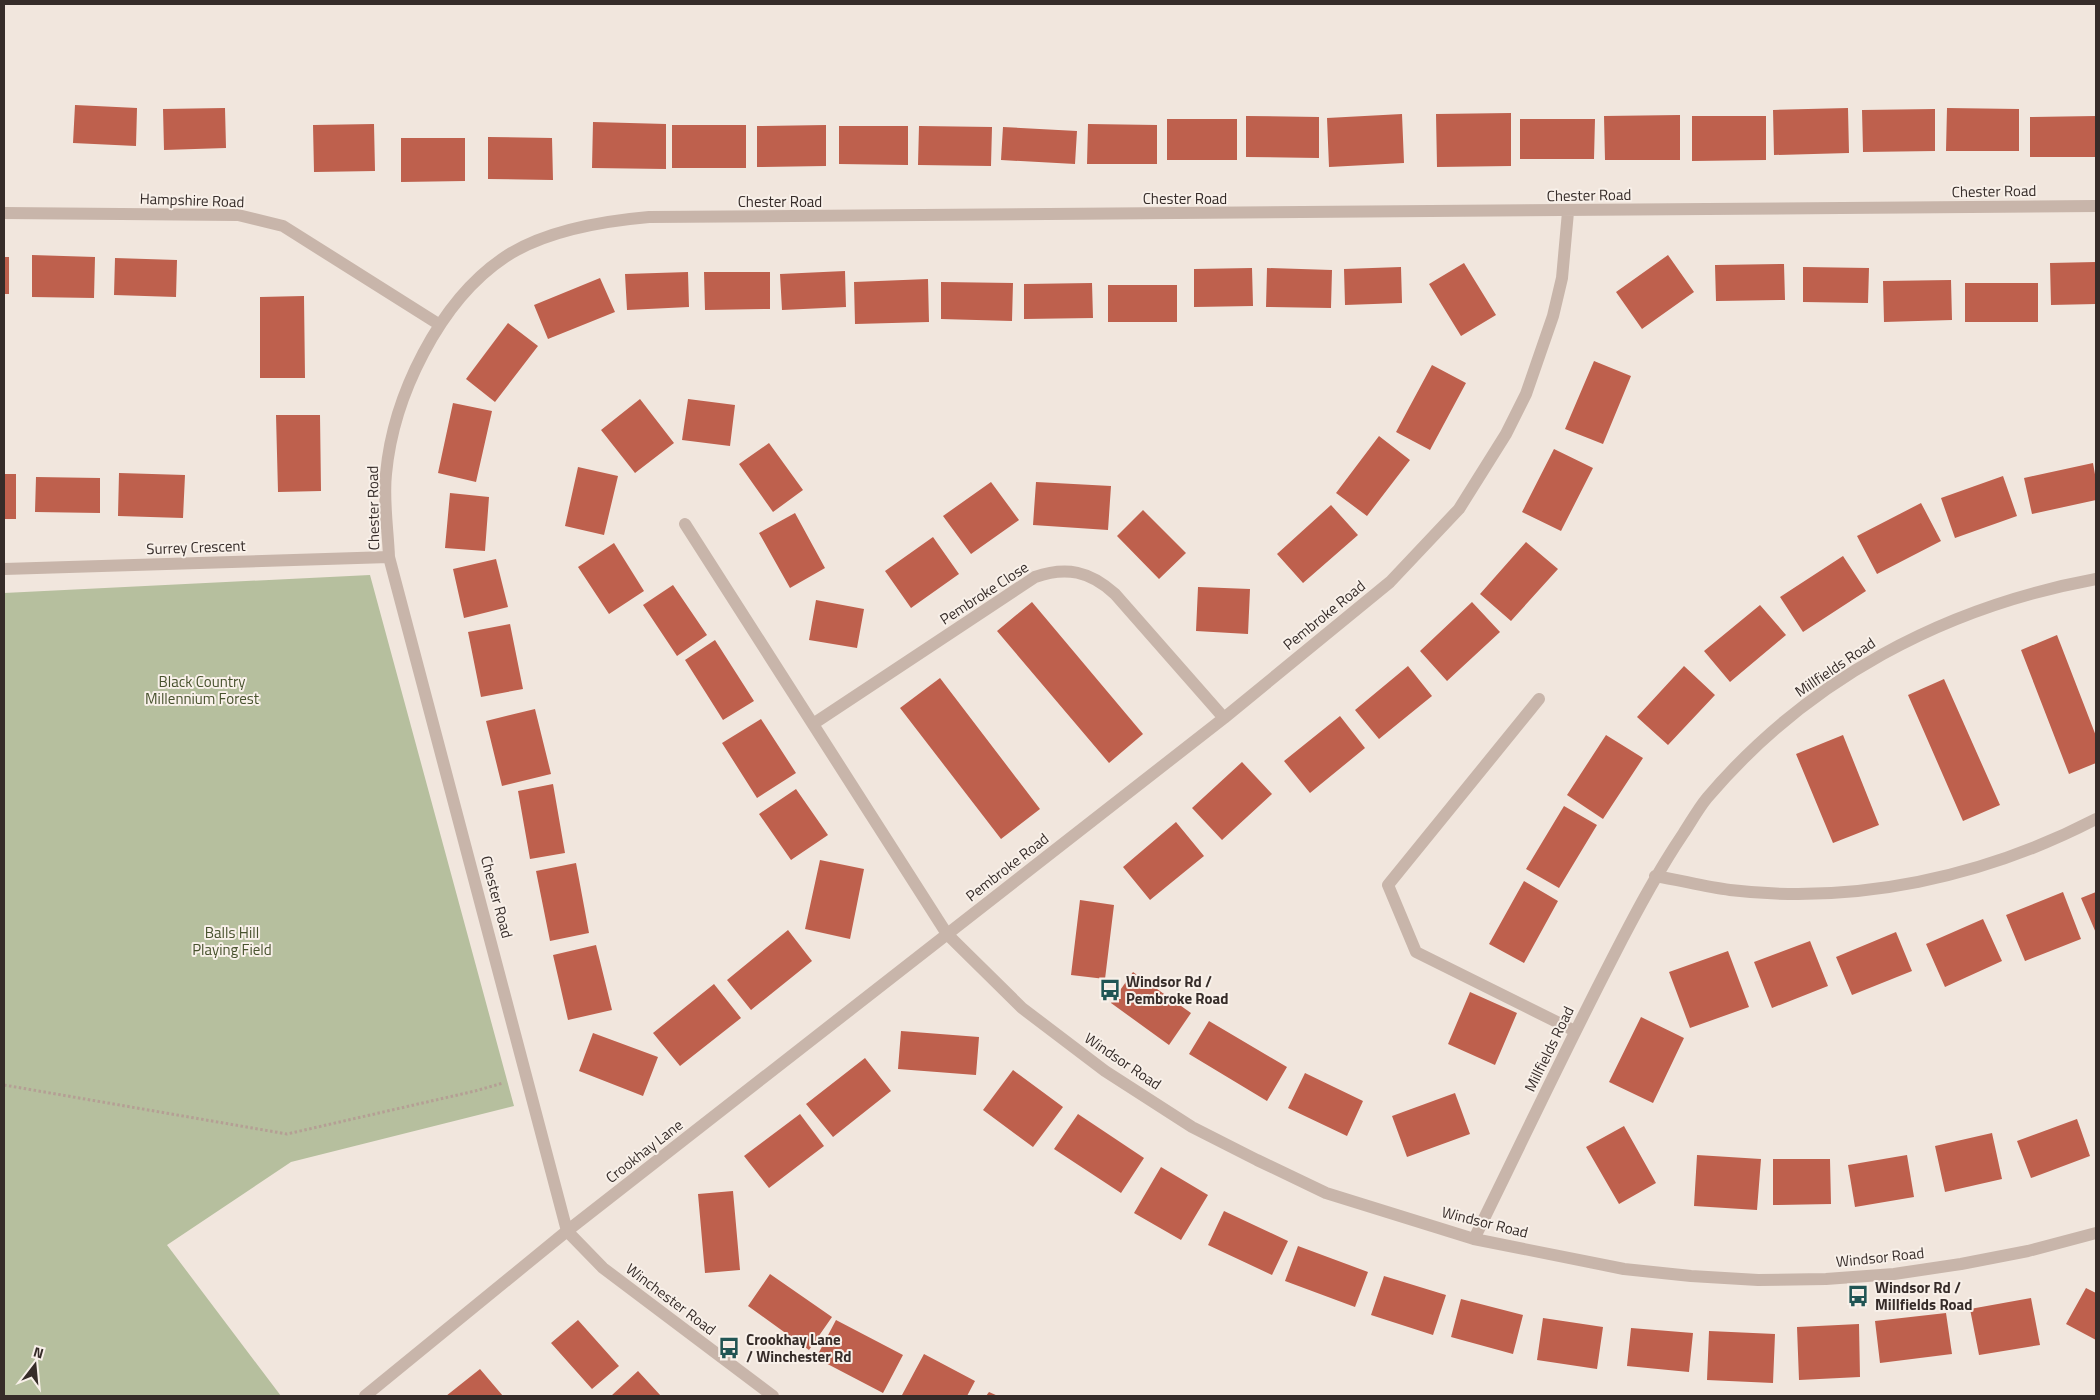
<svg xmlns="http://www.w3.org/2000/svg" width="2100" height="1400" font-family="'Titillium Web',sans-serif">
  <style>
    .green { fill: #b6bf9e }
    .building { fill: #be604d }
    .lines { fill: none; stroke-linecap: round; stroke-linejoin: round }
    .path { stroke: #b49f94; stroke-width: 3; stroke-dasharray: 2.5 2.5; stroke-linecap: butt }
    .lane { stroke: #c8b5aa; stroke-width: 12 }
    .street { stroke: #c8b5aa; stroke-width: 12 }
    .labels { text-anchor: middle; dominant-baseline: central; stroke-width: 4; stroke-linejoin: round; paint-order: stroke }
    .street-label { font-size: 15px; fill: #362c29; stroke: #f8f0e9 }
    .park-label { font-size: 15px; fill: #48522e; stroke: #f8f0e9 }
    .poi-label { font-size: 15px; font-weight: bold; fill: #362c29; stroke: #f8f0e9; text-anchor: start }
  </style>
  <rect width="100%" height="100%" fill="#f1e6dd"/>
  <!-- green -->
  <path class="green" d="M370,575L514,1106L291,1162L167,1245L281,1396H4V593Z"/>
  <!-- building -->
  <path class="building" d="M75,105L137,108L136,146L73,143Z
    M225,108L226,148L164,150L163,109Z
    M1848,108L1849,153L1774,155L1773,110Z
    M1947,108L2019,109V151H1946Z
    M1935,109V151L1863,152L1862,110Z
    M1511,113V166L1437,167L1436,114Z
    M1402,114L1404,163L1329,167L1327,118Z
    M1680,115V160H1605L1604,116Z
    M1246,116L1319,117V158L1246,157Z
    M1692,116H1766V160L1692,161Z
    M2096,116V157H2030V117Z
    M1167,119H1237V160H1167Z
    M1520,119H1595L1594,159H1520Z
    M593,122L666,124V169L592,168Z
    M374,124L375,171L314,172L313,125Z
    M1088,124L1157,125V164H1087Z
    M672,125H746V168H672Z
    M826,125V166L757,167V126Z
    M839,126H908V165L839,164Z
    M919,126L992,127L991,166L918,165Z
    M1003,127L1077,131L1075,164L1001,160Z
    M488,137L552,138L553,180L488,179Z
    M401,138H465V181L401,182Z
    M32,255L95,257L94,298L32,297Z
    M1668,255L1694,292L1642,329L1616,292Z
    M4,257H9V294H4Z
    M115,258L177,260L176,297L114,295Z
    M2096,262V304L2051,305L2050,263Z
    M1464,263L1496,315L1461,336L1429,284Z
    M1784,264L1785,300L1716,301L1715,265Z
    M1401,267L1402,303L1345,305L1344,269Z
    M1803,267L1869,268L1868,303L1803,302Z
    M1252,268L1253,306L1194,307V269Z
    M1267,268L1332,270L1331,308L1266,307Z
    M845,271L846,307L782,310L780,274Z
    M688,272L689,307L627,310L625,274Z
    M704,272H770V309L705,310Z
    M600,278L615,312L548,339L534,305Z
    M928,279L929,322L855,324L854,282Z
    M1951,280L1952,320L1884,322L1883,281Z
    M941,282L1013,283L1012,321L941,319Z
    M1092,283L1093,318L1024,319V284Z
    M1965,283H2038V322H1965Z
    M1108,285H1177V322H1108Z
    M304,296L305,378H260V297Z
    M508,323L538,346L495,402L466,379Z
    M1594,361L1631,376L1603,444L1565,429Z
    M1432,365L1466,383L1430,450L1396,432Z
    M640,399L674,443L635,473L601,430Z
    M688,399L735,405L730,446L682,440Z
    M453,403L492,411L476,482L438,473Z
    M276,415H320L321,491L278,492Z
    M1379,436L1410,460L1367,516L1336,493Z
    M769,443L803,490L773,512L739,464Z
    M1554,449L1593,468L1561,531L1522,512Z
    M2093,463L2096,480V500L2032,514L2024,478Z
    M578,467L618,476L604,535L565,526Z
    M119,473L185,475L183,518L118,516Z
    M4,474H16V519H4Z
    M2003,476L2017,516L1955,538L1941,498Z
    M36,477L100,478V513L35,512Z
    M991,482L1019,520L971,554L943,516Z
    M1036,482L1111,486L1108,530L1033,525Z
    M450,493L489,497L485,551L445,548Z
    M1921,503L1941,541L1877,574L1857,536Z
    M1331,505L1358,535L1303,583L1277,554Z
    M1143,510L1186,553L1159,579L1117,536Z
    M795,513L825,568L790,588L759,533Z
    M933,537L959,574L911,608L885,571Z
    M1526,542L1558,569L1511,621L1480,594Z
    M614,543L644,591L609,614L578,567Z
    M1843,556L1866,591L1803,632L1780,597Z
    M496,559L508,607L464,618L453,569Z
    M673,585L707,635L677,656L643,605Z
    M1198,587L1250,589L1248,634L1196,631Z
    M816,600L864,609L857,648L809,640Z
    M1032,602L1143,734L1109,763L997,631Z
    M1472,602L1500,632L1447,681L1420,651Z
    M1760,605L1786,635L1730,682L1704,651Z
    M510,624L523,689L481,697L468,632Z
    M2057,635L2096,736V763L2069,774L2021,650Z
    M715,640L754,701L723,720L685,660Z
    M1408,666L1432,696L1379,739L1355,710Z
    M1684,666L1715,695L1668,745L1637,717Z
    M940,678L1040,809L1001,839L900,708Z
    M1944,679L2000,805L1963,821L1908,695Z
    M535,709L551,774L502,786L486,721Z
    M1340,716L1365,748L1310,793L1284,761Z
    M761,719L796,773L757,798L722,743Z
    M1606,735L1643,758L1603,819L1567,795Z
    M1843,735L1879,825L1833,843L1796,754Z
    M1242,762L1272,794L1222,840L1192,808Z
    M553,784L565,853L530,859L518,791Z
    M796,789L828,835L791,860L759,814Z
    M1564,806L1597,825L1559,888L1526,869Z
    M1176,822L1204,856L1150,900L1123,867Z
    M820,860L864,869L850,939L805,929Z
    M576,863L589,933L550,941L536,871Z
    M1524,881L1558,901L1524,963L1489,944Z
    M2063,892L2081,939L2025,961L2006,915Z
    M2096,892V933L2081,898Z
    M1080,900L1114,905L1105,979L1071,975Z
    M1983,919L2002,961L1945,987L1926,944Z
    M788,930L812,961L751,1010L727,980Z
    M1896,932L1912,971L1852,995L1836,957Z
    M1810,941L1828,986L1772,1008L1754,962Z
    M596,945L612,1010L568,1020L553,955Z
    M1728,951L1749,1007L1690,1028L1669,972Z
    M1133,972L1191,1013L1169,1045L1111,1003Z
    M714,984L741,1018L680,1066L653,1033Z
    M1470,992L1517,1013L1495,1065L1448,1044Z
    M1641,1017L1684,1038L1653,1103L1609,1082Z
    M1209,1021L1287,1067L1267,1101L1189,1054Z
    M901,1031L979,1037L976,1075L898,1069Z
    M593,1033L658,1057L643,1096L579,1071Z
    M865,1058L891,1091L833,1137L806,1104Z
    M1013,1070L1063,1107L1033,1147L983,1110Z
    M1305,1073L1363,1101L1347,1136L1288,1108Z
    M1455,1093L1470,1134L1407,1157L1392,1116Z
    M800,1114L824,1146L769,1188L744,1156Z
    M1078,1114L1144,1158L1121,1193L1054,1149Z
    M2077,1119L2090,1156L2031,1178L2017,1141Z
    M1624,1126L1656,1183L1619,1204L1586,1147Z
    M1992,1133L2002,1179L1945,1192L1935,1146Z
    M1697,1155L1761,1159L1757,1210L1694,1206Z
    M1907,1155L1914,1197L1855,1207L1848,1165Z
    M1773,1159H1830L1831,1204L1773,1205Z
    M1161,1167L1208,1195L1181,1240L1134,1213Z
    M733,1191L740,1270L705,1273L698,1194Z
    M1224,1211L1288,1241L1272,1275L1208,1245Z
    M1298,1246L1368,1272L1355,1307L1285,1281Z
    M770,1274L832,1317L809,1350L748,1306Z
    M1384,1276L1446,1295L1433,1335L1371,1315Z
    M2086,1288L2096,1293V1340L2066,1324Z
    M2031,1298L2040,1345L1979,1355L1970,1309Z
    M1461,1299L1523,1315L1513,1354L1451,1337Z
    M1946,1313L1952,1354L1880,1363L1875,1321Z
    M1543,1318L1603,1327L1597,1369L1537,1360Z
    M578,1320L619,1366L592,1389L551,1343Z
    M836,1320L903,1355L883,1393L816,1358Z
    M1859,1324L1860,1377L1799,1380L1797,1327Z
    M1631,1328L1693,1333L1689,1372L1627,1366Z
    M1709,1331L1775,1334L1773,1383L1707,1380Z
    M924,1354L975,1381L967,1396L902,1395Z
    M480,1369L503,1396H446Z
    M638,1371L661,1396H611Z
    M989,1392L998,1396H986Z"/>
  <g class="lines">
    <!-- path -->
    <path class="path" d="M4,1085L287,1134L475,1091L503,1083"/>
    <!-- lane -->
    <path class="lane" d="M1539,699L1388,885L1416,952L1575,1031"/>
    <!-- street -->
    <path class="street" d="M4,213L238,215L283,226L440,325
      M685,524L947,934L1022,1008L1105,1071L1192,1127L1257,1160L1326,1193L1474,1239L1624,1269L1691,1276L1758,1280L1826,1279L1894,1274L1961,1264L2028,1251L2096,1233
      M4,569L389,557
      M813,724L1035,577C1066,566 1090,571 1115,594L1224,718
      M1655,876C1680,880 1705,887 1730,890C1856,905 1984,877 2096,819
      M1474,1239C1520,1146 1564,1052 1612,959C1634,916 1656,874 1683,834C1691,822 1698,809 1707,798C1808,679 1944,607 2096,579
      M365,1396L567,1231L1224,718L1390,582L1459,509L1506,434L1526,394L1553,316L1562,278L1568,212
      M773,1396L603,1268L567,1231L389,557C388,530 383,500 386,474C393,397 439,301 505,257C544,231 603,221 649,217L2096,206"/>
  </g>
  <!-- icons -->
  <defs>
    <g id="bus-bare" transform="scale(1.725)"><path d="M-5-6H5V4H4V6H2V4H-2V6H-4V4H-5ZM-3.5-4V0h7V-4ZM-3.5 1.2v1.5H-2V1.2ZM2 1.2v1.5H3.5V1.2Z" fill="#215554" stroke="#f8f0e9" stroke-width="2.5" paint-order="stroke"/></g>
  </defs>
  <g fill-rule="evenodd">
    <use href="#bus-bare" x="1110" y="990"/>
    <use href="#bus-bare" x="1858" y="1296"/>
    <use href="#bus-bare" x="729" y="1348"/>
  </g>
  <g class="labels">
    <!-- street labels -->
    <g class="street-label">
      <text transform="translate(1994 191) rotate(-1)">Chester Road</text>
      <text transform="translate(1589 195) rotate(-1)">Chester Road</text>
      <text x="1185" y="198">Chester Road</text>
      <text transform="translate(192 200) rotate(2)">Hampshire Road</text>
      <text x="780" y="201">Chester Road</text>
      <text transform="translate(373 508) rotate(-91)">Chester Road</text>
      <text transform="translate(196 547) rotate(-2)">Surrey Crescent</text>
      <text transform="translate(984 593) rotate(-33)">Pembroke Close</text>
      <text transform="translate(1324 615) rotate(-39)">Pembroke Road</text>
      <text transform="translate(1835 667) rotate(-34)">Millfields Road</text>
      <text transform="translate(1007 867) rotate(-38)">Pembroke Road</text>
      <text transform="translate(497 897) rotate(75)">Chester Road</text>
      <text transform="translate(1549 1049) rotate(-64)">Millfields Road</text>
      <text transform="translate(1123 1061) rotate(34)">Windsor Road</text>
      <text transform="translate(644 1151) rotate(-38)">Crookhay Lane</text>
      <text transform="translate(1485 1222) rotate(14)">Windsor Road</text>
      <text transform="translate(1880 1257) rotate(-6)">Windsor Road</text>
      <text transform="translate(671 1299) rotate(37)">Winchester Road</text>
    </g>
    <!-- park labels -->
    <g class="park-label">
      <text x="202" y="681">Black Country<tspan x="202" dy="17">Millennium Forest</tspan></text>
      <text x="232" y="932">Balls Hill<tspan x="232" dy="17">Playing Field</tspan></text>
    </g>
    <!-- poi labels -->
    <g class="poi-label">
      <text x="1126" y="981">Windsor Rd /<tspan x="1126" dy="17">Pembroke Road</tspan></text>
      <text x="1875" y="1287">Windsor Rd /<tspan x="1875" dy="17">Millfields Road</tspan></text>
      <text x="746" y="1339">Crookhay Lane<tspan x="746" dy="17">/ Winchester Rd</tspan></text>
    </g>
  </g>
  <!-- border -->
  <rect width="2100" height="1400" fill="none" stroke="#362c29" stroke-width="10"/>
  <!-- north arrow -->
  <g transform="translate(35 1365) rotate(16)" stroke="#f8f0e9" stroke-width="4" paint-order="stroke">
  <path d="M0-4L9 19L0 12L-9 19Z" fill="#362c29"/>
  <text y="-8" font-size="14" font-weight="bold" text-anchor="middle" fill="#362c29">N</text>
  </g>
</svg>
